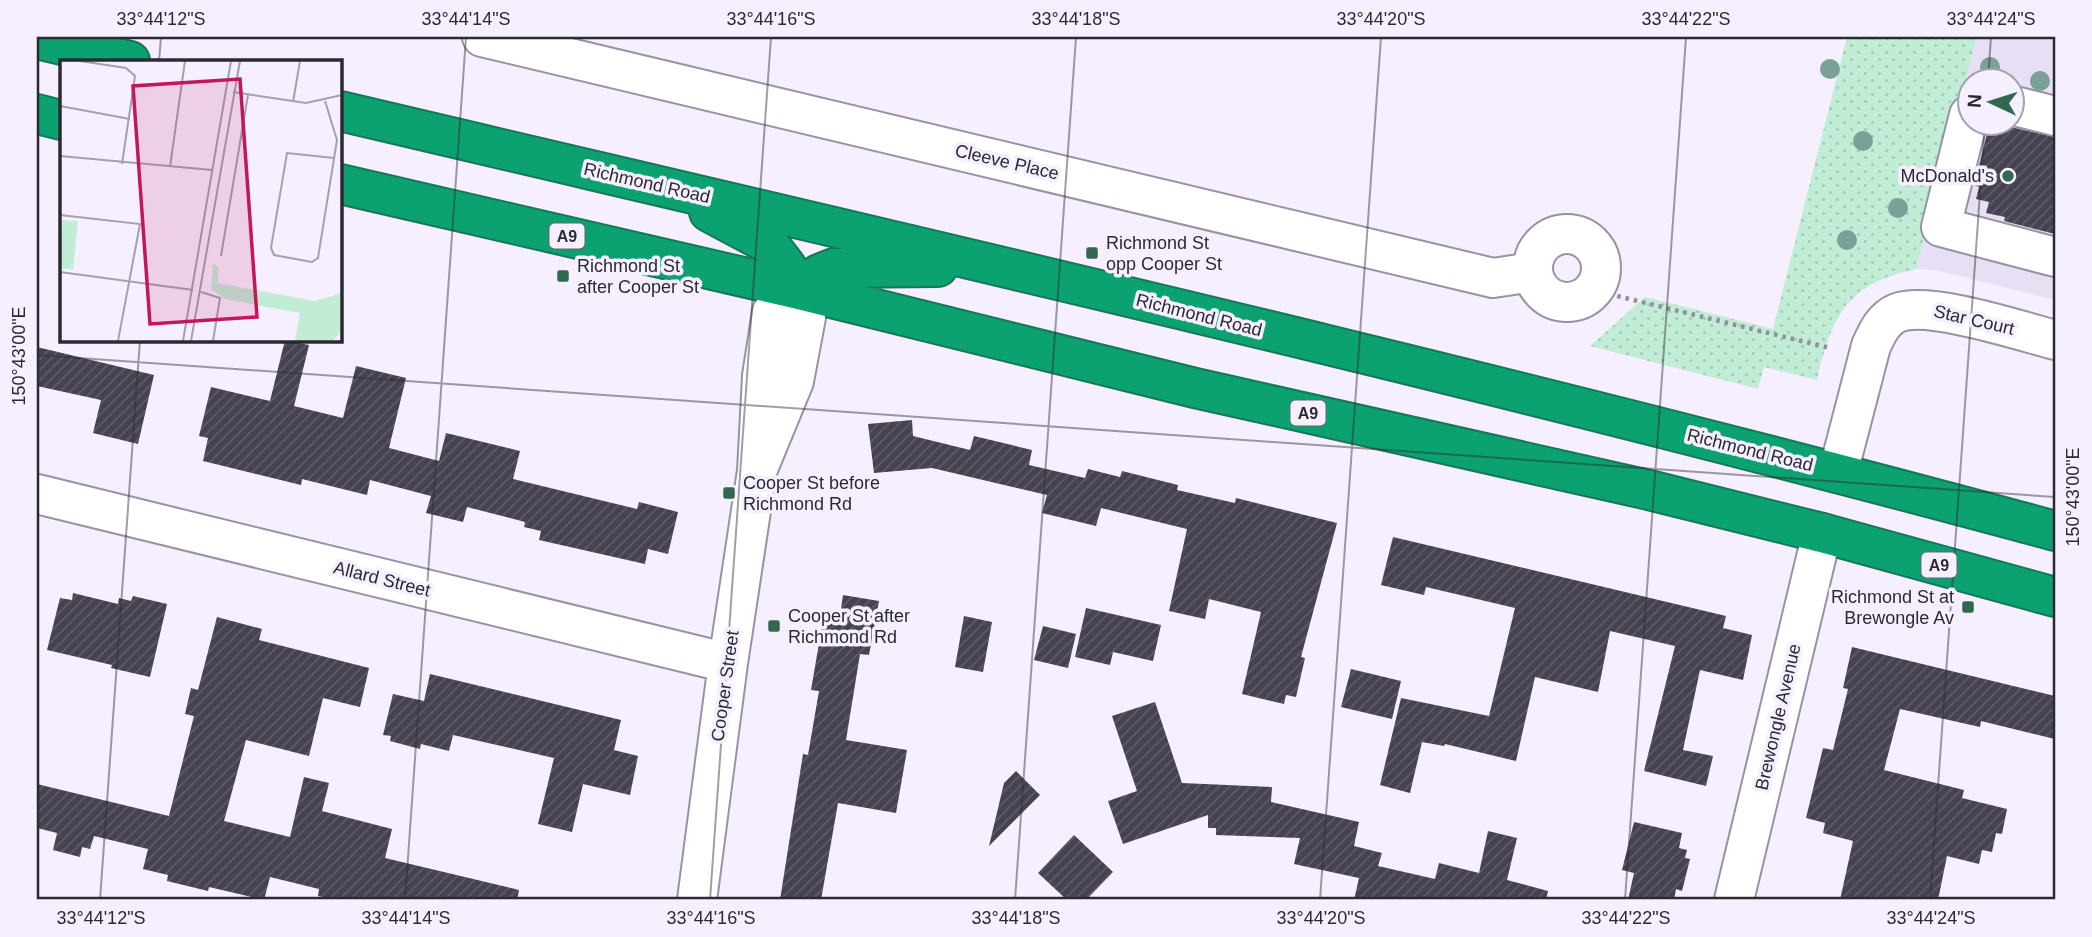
<svg xmlns="http://www.w3.org/2000/svg" width="2092" height="937" font-family="Arial,sans-serif">
  <style>
    .built { fill: #e7dff4; fill-rule: evenodd }
    .green { fill: url(#green-dots) }
    .building { fill: url(#building-hatch) }
    .lines { fill: none; stroke-linecap: round; stroke-linejoin: round }
    .minor-casing { stroke: #9892a4; stroke-width: 42 }
    .highway-casing { stroke: #17775a; stroke-width: 42 }
    .path { stroke: #928e99; stroke-width: 4.5; stroke-dasharray: 3.5 5; stroke-linecap: butt }
    .minor { stroke: #fff; stroke-width: 38 }
    .highway { stroke: #0ca170; stroke-width: 38 }
    .tree { fill: #7aa098 }
    .ticks { fill: none; stroke: #2c2a31; stroke-width: 2; stroke-opacity: 0.45 }
    .poi-dot { fill: #31684f; stroke: #f5efff; stroke-width: 2.5 }
    .labels { text-anchor: middle; dominant-baseline: central; stroke-width: 7; stroke-linejoin: round; paint-order: stroke }
    .shield { fill: #f5efff; stroke: #68656f; stroke-width: 2 }
    .shield-label { font-size: 16px; font-weight: bold; fill: #2c2a31 }
    .street-label { font-size: 18px; fill: #2c2a31; stroke: #f5efff }
    .poi-label { font-size: 18px; fill: #2c2a31; stroke: #f5efff; text-anchor: start }
    .inset-road { fill: none; stroke: #a5a0ad; stroke-width: 2 }
    .view { fill: #c2185b; fill-opacity: 0.15; stroke: #c2185b; stroke-width: 3.5 }
    .inset-edge { fill: none; stroke: #2c2a31; stroke-width: 3.5 }
    .neatline { fill: none; stroke: #2c2a31; stroke-width: 2.5 }
    .ticks-label { font-size: 18px; text-anchor: middle; fill: #2c2a31 }
  </style>
  <defs>
    <pattern id="green-dots" width="8" height="8" patternUnits="userSpaceOnUse" patternTransform="scale(1.75)"><rect width="8" height="8" fill="#c1edd6"/><path d="M2 2h.1M6 6h.1" fill="none" stroke="#a6cbb8" stroke-width="1.8" stroke-linecap="round"/></pattern>
    <pattern id="building-hatch" width="6" height="6" patternUnits="userSpaceOnUse" patternTransform="scale(1.75)"><rect width="6" height="6" fill="#474251"/><path d="M-1 1l2-2M0 6l6-6M5 7l2-2" fill="none" stroke="#5f5b67"/></pattern>
  </defs>
  <rect width="100%" height="100%" fill="#f5efff"/>
  <!-- built -->
  <path class="built" d="M1977,37H2055V300L1936,270L1916,269ZM1969,80H2011V122H1969Z"/>
  <!-- green -->
  <path class="green" d="M1847,37H1977L1916,269C1847,284 1832,315 1817,380L1764,367L1758,389L1590,346L1645,297L1773,329Z"/>
  <!-- building -->
  <path class="building" d="M1990,122H1999L2006,126L2055,137V234L2004,221L2005,217L1986,213L1989,202L1976,199L1979,187L1974,185Z
    M285,340L309,345L294,406L343,418L356,366L406,378L389,448L439,461L446,433L520,451L513,479L637,509L639,502L678,512L668,554L648,549L645,564L539,540L541,531L524,527L525,522L467,507L463,522L426,513L431,496L370,480L367,495L302,479L301,485L203,461L208,438L199,436L211,387L270,401Z
    M37,347L154,375L138,444L93,433L101,400L37,386Z
    M912,420L913,436L970,450L974,436L1032,450L1029,465L1085,478L1088,469L1120,477L1122,471L1178,485L1177,490L1235,503L1236,498L1337,523L1301,657L1305,658L1296,697L1286,695L1284,704L1242,694L1261,612L1209,599L1205,619L1169,611L1187,529L1101,508L1096,526L1042,513L1047,495L932,468L874,473L868,424Z
    M1393,537L1726,616L1723,628L1752,635L1743,680L1700,670L1683,750L1713,756L1706,786L1644,771L1675,646L1610,631L1598,692L1535,677L1516,761L1445,744L1444,746L1422,742L1410,793L1380,785L1401,698L1489,716L1515,608L1426,587L1424,595L1381,585Z
    M73,593L118,604L119,598L131,601L133,596L167,604L150,677L111,668L112,665L47,650L60,598L72,600Z
    M843,595L879,601L869,655L860,654L846,740L907,750L896,813L838,803L821,900H780L803,754L808,755L819,691L811,690L823,620L839,623Z
    M1086,608L1161,625L1153,661L1113,652L1110,665L1075,657Z
    M964,616L992,622L983,672L955,667Z
    M217,617L262,629L259,640L369,668L360,707L323,698L309,756L246,740L224,821L290,837L304,777L329,783L322,811L392,829L385,858L519,890L517,900H337L318,896L319,889L270,877L264,900L209,887L208,891L167,881L168,875L143,869L148,849L94,836L90,849L82,847L80,857L53,850L57,833L37,828V784L169,816L194,716L185,714L191,688L198,690Z
    M1043,626L1076,634L1068,668L1034,660Z
    M1852,647L2055,696V739L1981,721L1980,727L1900,709L1884,770L1964,790L1962,798L2007,809L2002,834L1996,833L1992,852L1982,850L1979,864L1947,856L1938,900H1840L1853,841L1823,833L1825,823L1806,818L1823,748L1833,750L1848,689L1843,688Z
    M1351,669L1401,681L1392,719L1341,707Z
    M430,674L621,720L614,750L638,756L630,795L583,784L572,832L538,824L554,758L453,735L449,751L421,744L420,749L390,741L391,736L383,735L393,694L424,701Z
    M1155,702L1182,783L1272,787L1271,802L1359,822L1354,846L1382,853L1378,866L1435,879L1439,863L1479,873L1488,831L1517,838L1507,880L1548,891L1546,900H1354L1359,878L1294,864L1300,838L1216,835V828H1208V815L1123,844L1108,801L1137,791L1112,716Z
    M1016,771L1040,795L989,846L1004,783Z
    M1634,822L1682,833L1679,848L1687,850L1685,858L1690,859L1682,891L1676,889L1674,900H1628L1634,873L1622,870Z
    M1074,835L1113,872L1086,900H1067L1038,873Z"/>
  <g class="lines">
    <!-- minor casing -->
    <g class="minor-casing">
      <path id="minor" d="M482,37L1493,278L1533,272
        M2011,105L2055,116
        M1969,115L1941,227L2055,257
        M1533 268a34 34 0 1 1 68 0a34 34 0 1 1-68 0Z
        M1838,473L1871,346C1877,333 1883,319 1897,313C1927,300 2021,331 2055,340
        M37,494L728,663
        M697,900L728,663L757,471L762,376L772,312L795,289L806,317L794,381L757,471
        M1734,900L1822,533"/>
    </g>
    <!-- highway casing -->
    <g class="highway-casing">
      <path id="highway" d="M37,39L130,61
        M340,111C913,246 1487,377 2055,531
        M37,114L61,120
        M340,184L795,289L1195,388L1649,490L1822,533L2055,597
        M709,212L769,244L786,266L795,289
        M795,289L819,274L834,268L938,267"/>
    </g>
    <!-- path -->
    <path class="path" d="M1609,294L1830,348"/>
    <!-- minor -->
    <use href="#minor" class="minor"/>
    <!-- highway -->
    <use href="#highway" class="highway"/>
  </g>
  <!-- trees -->
  <g class="tree">
    <circle cx="1990" cy="67" r="10"/>
    <circle cx="1830" cy="69" r="10"/>
    <circle cx="2040" cy="81" r="10"/>
    <circle cx="1863" cy="141" r="10"/>
    <circle cx="1898" cy="208" r="10"/>
    <circle cx="1847" cy="240" r="10"/>
  </g>
  <!-- ticks -->
  <path class="ticks" d="M159,61L161,37M1988,80L1991,37M37,355L2055,497M100,900L140,340M405,900L466,37M710,900L771,37M1015,900L1076,37M1320,900L1381,37M1625,900L1686,37M1930,900L1985,122"/>
  <!-- markers -->
  <g class="poi-dot">
    <circle cx="2008" cy="176" r="7"/>
    <rect x="1085" y="246" width="14" height="14" rx="3.5"/>
    <rect x="556" y="269" width="14" height="14" rx="3.5"/>
    <rect x="722" y="486" width="14" height="14" rx="3.5"/>
    <rect x="1961" y="600" width="14" height="14" rx="3.5"/>
    <rect x="767" y="619" width="14" height="14" rx="3.5"/>
  </g>
  <g class="labels">
    <!-- shield labels -->
    <g class="shield">
      <rect x="549.5" y="223.5" width="35" height="25" rx="5"/>
      <rect x="1290.5" y="400.5" width="35" height="25" rx="5"/>
      <rect x="1921.5" y="552.5" width="35" height="25" rx="5"/>
    </g>
    <g class="shield-label">
      <text x="567" y="236">A9</text>
      <text x="1308" y="413">A9</text>
      <text x="1939" y="565">A9</text>
    </g>
    <!-- street labels -->
    <g class="street-label">
      <text transform="translate(1007 162) rotate(13)">Cleeve Place</text>
      <text transform="translate(647 183) rotate(13)">Richmond Road</text>
      <text transform="translate(1199 315) rotate(14)">Richmond Road</text>
      <text transform="translate(1974 320) rotate(13)">Star Court</text>
      <text transform="translate(1750 450) rotate(14)">Richmond Road</text>
      <text transform="translate(382 579) rotate(14)">Allard Street</text>
      <text transform="translate(725 686) rotate(-82)">Cooper Street</text>
      <text transform="translate(1778 717) rotate(-77)">Brewongle Avenue</text>
    </g>
    <!-- poi labels -->
    <g class="poi-label">
      <text x="1994" y="176" text-anchor="end">McDonald's</text>
      <text x="1106" y="243">Richmond St<tspan x="1106" dy="21">opp Cooper St</tspan></text>
      <text x="577" y="266">Richmond St<tspan x="577" dy="21">after Cooper St</tspan></text>
      <text x="743" y="483">Cooper St before<tspan x="743" dy="21">Richmond Rd</tspan></text>
      <text x="1954" y="597" text-anchor="end">Richmond St at<tspan x="1954" dy="21">Brewongle Av</tspan></text>
      <text x="788" y="616">Cooper St after<tspan x="788" dy="21">Richmond Rd</tspan></text>
    </g>
  </g>
  <!-- overview -->
  <g transform="translate(60 60)">
    <rect width="282" height="282" fill="#f5efff"/>
    <path d="M2,160L18,161L13,210L0,208ZM153,203L159,208L157,223L255,241L282,233V270L273,281H235L240,253L165,239L151,229Z" fill="#c1edd6"/>
    <path class="inset-road" d="M20,1L66,8L75,16L62,104M173,32L246,43L282,35M265,41L277,80L258,198L252,202L214,195L211,188L227,93L274,98M233,42L240,1M0,46L70,59M0,96L152,110M110,107L125,1M0,155L80,164L58,281M161,196L188,35M0,212L133,230M141,232L160,238L153,281M123,281L171,1M131,281L180,1"/>
    <path class="view" d="M180,19L197,257L90,264L73,26Z"/>
    <rect width="282" height="282" class="inset-edge"/>
  </g>
  <!-- border -->
  <rect width="2092" height="937" fill="none" stroke="#f5efff" stroke-width="77"/>
  <!-- north arrow -->
  <g transform="translate(1991 102) rotate(274)"><circle r="33" fill="#f5efff" stroke="#a5a0ad" stroke-width="2"/>
  <path d="M0-5L12 26L0 18L-12 26Z" fill="#31684f"/>
  <text y="-10" font-size="19" font-weight="bold" text-anchor="middle" fill="#2c2a31">N</text>
  </g>
  <rect x="38" y="38" width="2016" height="860" class="neatline"/>
  <g class="ticks-label">
    <text x="161" y="25">33°44'12"S</text>
    <text x="466" y="25">33°44'14"S</text>
    <text x="771" y="25">33°44'16"S</text>
    <text x="1076" y="25">33°44'18"S</text>
    <text x="1381" y="25">33°44'20"S</text>
    <text x="1686" y="25">33°44'22"S</text>
    <text x="1991" y="25">33°44'24"S</text>
    <text transform="translate(19 356) rotate(-90)" y="6">150°43'00"E</text>
    <text transform="translate(2073 497) rotate(-90)" y="6">150°43'00"E</text>
    <text x="101" y="924">33°44'12"S</text>
    <text x="406" y="924">33°44'14"S</text>
    <text x="711" y="924">33°44'16"S</text>
    <text x="1016" y="924">33°44'18"S</text>
    <text x="1321" y="924">33°44'20"S</text>
    <text x="1626" y="924">33°44'22"S</text>
    <text x="1931" y="924">33°44'24"S</text>
  </g>
</svg>
